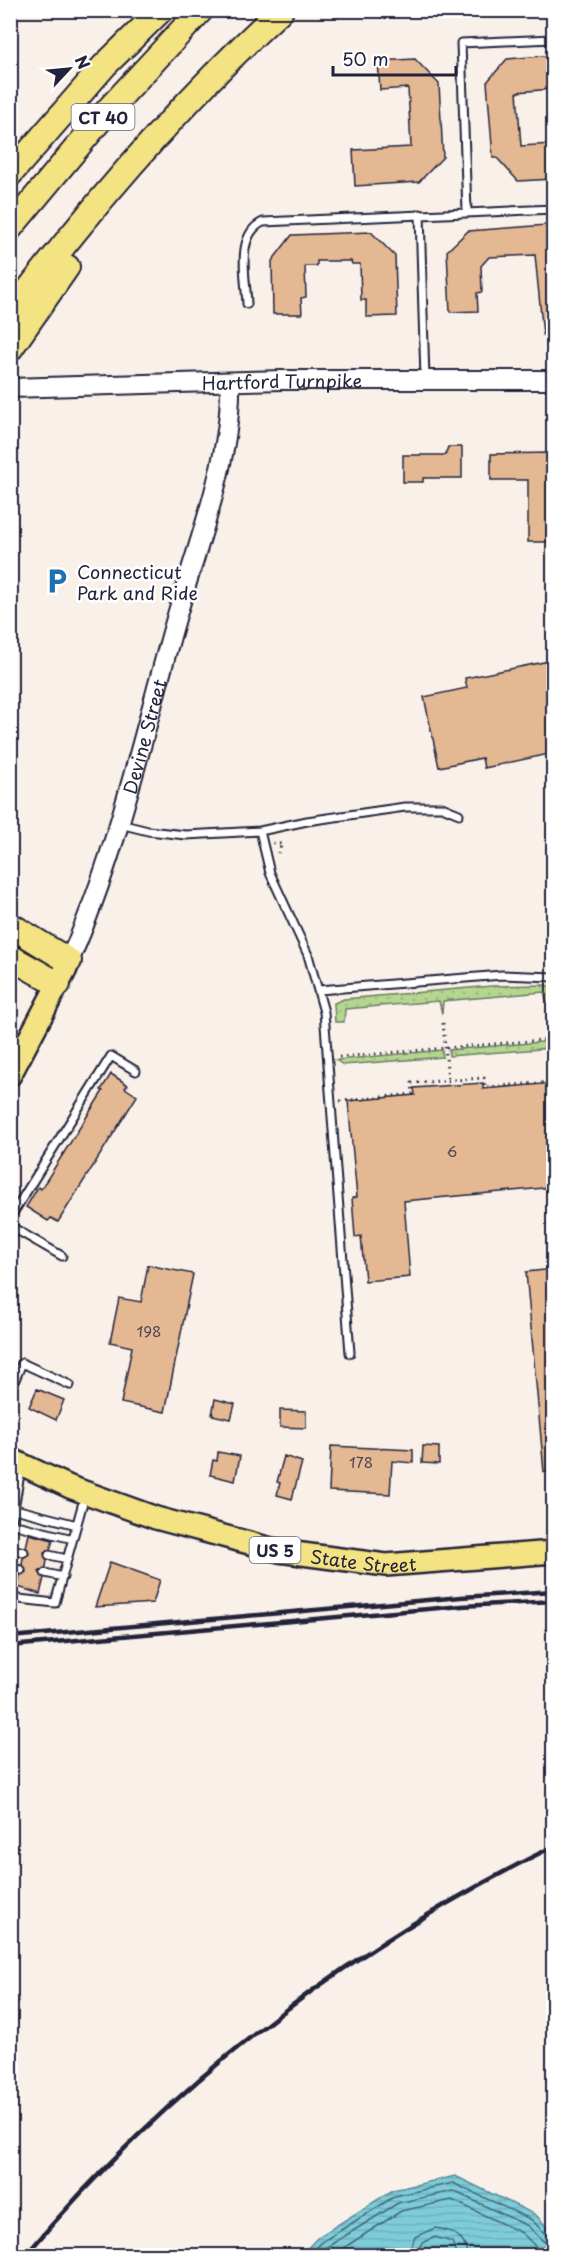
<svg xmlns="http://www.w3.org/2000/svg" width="564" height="2266" font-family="'Playpen Sans',sans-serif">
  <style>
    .grass { fill: url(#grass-dots); stroke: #6b7c65; stroke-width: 1.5 }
    .water { fill: url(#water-rules); stroke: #59899a; stroke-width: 1.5 }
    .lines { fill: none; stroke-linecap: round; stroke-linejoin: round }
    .shore { stroke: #46667a; stroke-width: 1.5 }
    .building { fill: #e3b893; stroke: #22223b; stroke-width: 1.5 }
    .lane-casing { stroke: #22223b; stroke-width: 11 }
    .secondary-casing { stroke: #22223b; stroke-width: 22 }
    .primary-casing { stroke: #22223b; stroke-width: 26 }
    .highway-casing { stroke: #22223b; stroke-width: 28 }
    .path { stroke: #22223b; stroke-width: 3; stroke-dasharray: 1.5 4.5; stroke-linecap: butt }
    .lane { stroke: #fff; stroke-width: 7 }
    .secondary { stroke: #fff; stroke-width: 18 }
    .primary { stroke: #f4e382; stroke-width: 21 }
    .highway { stroke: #f4e382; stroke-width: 24 }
    .rail { stroke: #22223b; stroke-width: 4.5 }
    .labels { text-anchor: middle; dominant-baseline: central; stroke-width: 5; stroke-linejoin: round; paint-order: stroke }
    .number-label { font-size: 15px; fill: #524851 }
    .shield { fill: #fff; stroke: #646476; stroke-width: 1.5 }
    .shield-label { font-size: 16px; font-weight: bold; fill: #22223b }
    .street-label { font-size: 18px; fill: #22223b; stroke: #fff }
    .poi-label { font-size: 18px; fill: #22223b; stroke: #fff; text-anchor: start }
  </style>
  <defs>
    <pattern id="grass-dots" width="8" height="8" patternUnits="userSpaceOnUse" patternTransform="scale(1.5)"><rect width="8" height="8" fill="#b4d68f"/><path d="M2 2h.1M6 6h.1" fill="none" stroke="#9ab77c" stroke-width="1.8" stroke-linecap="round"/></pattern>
    <pattern id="water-rules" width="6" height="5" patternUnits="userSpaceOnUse" patternTransform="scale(1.5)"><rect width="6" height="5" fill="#7dcdd9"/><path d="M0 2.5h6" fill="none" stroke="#6cb0bb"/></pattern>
  </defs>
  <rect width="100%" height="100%" fill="#f9f1e9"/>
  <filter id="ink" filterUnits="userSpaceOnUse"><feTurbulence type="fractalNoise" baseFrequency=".0167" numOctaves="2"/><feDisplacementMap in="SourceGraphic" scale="12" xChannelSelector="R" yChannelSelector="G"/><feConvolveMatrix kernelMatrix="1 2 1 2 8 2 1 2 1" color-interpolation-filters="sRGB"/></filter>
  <g filter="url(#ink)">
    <!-- grass -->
    <path class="grass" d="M544,985L553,987V1004L547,1003L544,992L443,1001L442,1014L439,1001L345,1009L344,1022H335L334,1003L344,999L492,986Z
      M553,1041V1048L449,1056V1050Z
      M442,1050L443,1057L343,1065L336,1060Z"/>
    <!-- water -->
    <path class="water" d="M455,2176L536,2215L553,2234V2255L456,2256L435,2251L425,2256L301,2255L318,2237L393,2190Z"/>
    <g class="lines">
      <!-- shore -->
      <path class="shore" d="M309,2256L322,2242L395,2196L453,2183L532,2220L547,2236L554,2237
        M319,2256L327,2247L398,2203L453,2191L528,2226L543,2241L554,2245
        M331,2256L401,2211L452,2200L522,2233L539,2250L554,2254
        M408,2256L415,2237L435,2228C453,2230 466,2237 467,2256
        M417,2256L421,2244L435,2237L452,2242L458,2256"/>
    </g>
    <!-- building -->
    <path class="building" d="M554,55V86H550L551,89L517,92L521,146L552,144L554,179L518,181L497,158H493L487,82L507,59Z
      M415,59L439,84L443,157L419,182L355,186L353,150L411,147L408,88L380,90L378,61Z
      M547,225L554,233V335H543L535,255L489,257L481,266L482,292L477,293L478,311L450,312L447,251L468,231Z
      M371,232L395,256L397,316L366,317V300H361L360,264H352L351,261H317V266H305L306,297L301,298L302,314H273L272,261L292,235Z
      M448,447H462V478H423V482H403V455H445Z
      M554,453V542H528V480H491V454Z
      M554,660V753L484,768L482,758L439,767L424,697L467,688L465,678Z
      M111,1074L128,1085L125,1088L137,1096L58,1222L51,1218L48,1221L26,1207L38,1187L41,1189L103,1091L101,1090Z
      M483,1083V1089L554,1083V1187L404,1201L410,1277L365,1281L361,1236L355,1237L352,1198L357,1197L348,1101L415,1095L414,1088Z
      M148,1265L193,1274L165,1412L121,1403L132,1347L110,1342L119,1298L141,1302Z
      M554,1269V1471L544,1472L526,1272Z
      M37,1389L64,1400L56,1420L29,1407Z
      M215,1399L235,1404L231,1419L212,1415Z
      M280,1410L306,1411V1428L280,1427Z
      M331,1446L413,1450V1463L392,1461L390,1494L329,1491Z
      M423,1446L439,1447V1464L422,1463Z
      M218,1452L240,1456L235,1481L210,1475L213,1460L217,1461Z
      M284,1456L302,1462L292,1499L277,1495L280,1483L277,1482Z
      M29,1534L53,1540L50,1550L44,1553L47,1560L46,1567L39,1572L44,1578L40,1594L18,1587L20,1575L26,1572L22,1564L23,1558L29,1554L26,1547Z
      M110,1562L160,1580L153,1603L95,1607Z"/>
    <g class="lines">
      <!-- lane casing -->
      <g class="lane-casing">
        <path id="lane" d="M467,212L461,43L554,39
          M420,214L425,379
          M247,304C246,278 235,235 263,222L554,209
          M120,824L148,831L186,835L260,831L307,821L405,807H442L459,814
          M260,831L270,873L308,955L324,1012L350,1353
          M319,990L502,975L554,977
          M10,1218L111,1056L136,1071
          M10,1226L62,1256
          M10,1392L22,1363L70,1385
          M15,1509L77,1525
          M12,1524L73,1539
          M10,1532L21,1468
          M10,1549L24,1552
          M49,1555L67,1559
          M10,1568L21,1570
          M45,1573L63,1577
          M10,1598L55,1603L85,1495"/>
      </g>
      <!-- secondary casing -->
      <g class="secondary-casing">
        <g id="secondary">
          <path id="s1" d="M10,388L282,380H554"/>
          <path id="s2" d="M69,961C117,854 143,735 175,622C196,548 232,459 230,383"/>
        </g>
      </g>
      <!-- primary casing -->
      <g class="primary-casing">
        <g id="primary">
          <path d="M10,1075L66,969"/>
          <path id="s3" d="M10,1459L70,1487L156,1518L279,1551L386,1565L554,1552"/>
        </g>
      </g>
      <!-- highway casing -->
      <g class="highway-casing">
        <path id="highway" d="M10,174L104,66L161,10
          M10,228L109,109L201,10
          M10,314C92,206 181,102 281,10
          M10,349L67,267
          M10,925L69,961
          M10,957L58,984"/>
      </g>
      <!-- path -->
      <path class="path" d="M273,843L282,844L278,853
        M443,1023L448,1080
        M339,1057L554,1039
        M340,1101L413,1094L412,1083L484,1078L485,1087L554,1082"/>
      <!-- lane -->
      <use href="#lane" class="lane"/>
      <!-- secondary -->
      <use href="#secondary" class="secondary"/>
      <!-- primary -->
      <use href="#primary" class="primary"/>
      <!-- highway -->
      <use href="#highway" class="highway"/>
      <!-- rail -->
      <path class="rail" d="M10,1637L461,1597L554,1591
        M10,1646L462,1606L554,1601
        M25,2256C172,2081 350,1947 554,1846"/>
    </g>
  </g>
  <!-- icons -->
  <defs>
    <g id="parking-bare" transform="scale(2.07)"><path d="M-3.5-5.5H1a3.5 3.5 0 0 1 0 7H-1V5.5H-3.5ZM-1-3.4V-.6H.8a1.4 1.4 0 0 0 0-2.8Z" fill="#1f6fb2" stroke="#fff" stroke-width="2.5" paint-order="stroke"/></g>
  </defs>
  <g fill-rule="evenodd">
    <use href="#parking-bare" x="57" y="581"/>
  </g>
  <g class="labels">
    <!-- number labels -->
    <g class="number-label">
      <text x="452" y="1150">6</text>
      <text x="149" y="1330">198</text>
      <text x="361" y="1461">178</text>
    </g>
    <!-- shield labels -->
    <g class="shield">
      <rect x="71.5" y="104" width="63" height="26" rx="4.5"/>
      <rect x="249.5" y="1537" width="51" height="26" rx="4.5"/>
    </g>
    <g class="shield-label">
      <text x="103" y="117">CT 40</text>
      <text x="275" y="1550">US 5</text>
    </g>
    <!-- street labels -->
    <g class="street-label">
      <text stroke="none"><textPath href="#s1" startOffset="272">Hartford Turnpike</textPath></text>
      <text stroke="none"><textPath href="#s2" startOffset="237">Devine Street</textPath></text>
      <text stroke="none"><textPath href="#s3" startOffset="370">State Street</textPath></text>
    </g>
    <!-- poi labels -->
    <g class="poi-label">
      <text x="77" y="571">Connecticut<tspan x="77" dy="21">Park and Ride</tspan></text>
    </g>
  </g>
  <!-- margin -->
  <rect width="564" height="2266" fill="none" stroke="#fff" stroke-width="36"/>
  <rect x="18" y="18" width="528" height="2230" fill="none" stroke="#22223b" stroke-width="2" filter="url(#ink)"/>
  <!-- north arrow -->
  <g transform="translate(69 69) rotate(64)" stroke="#ffffff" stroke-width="4.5" paint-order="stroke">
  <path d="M0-4.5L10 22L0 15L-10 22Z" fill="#22223b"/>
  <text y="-9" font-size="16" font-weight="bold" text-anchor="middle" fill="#22223b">N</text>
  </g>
  <!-- scale -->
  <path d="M333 66v9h123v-9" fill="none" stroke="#22223b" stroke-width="3"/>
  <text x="342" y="66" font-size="18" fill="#22223b" stroke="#ffffff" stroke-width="4.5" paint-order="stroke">50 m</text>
</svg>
